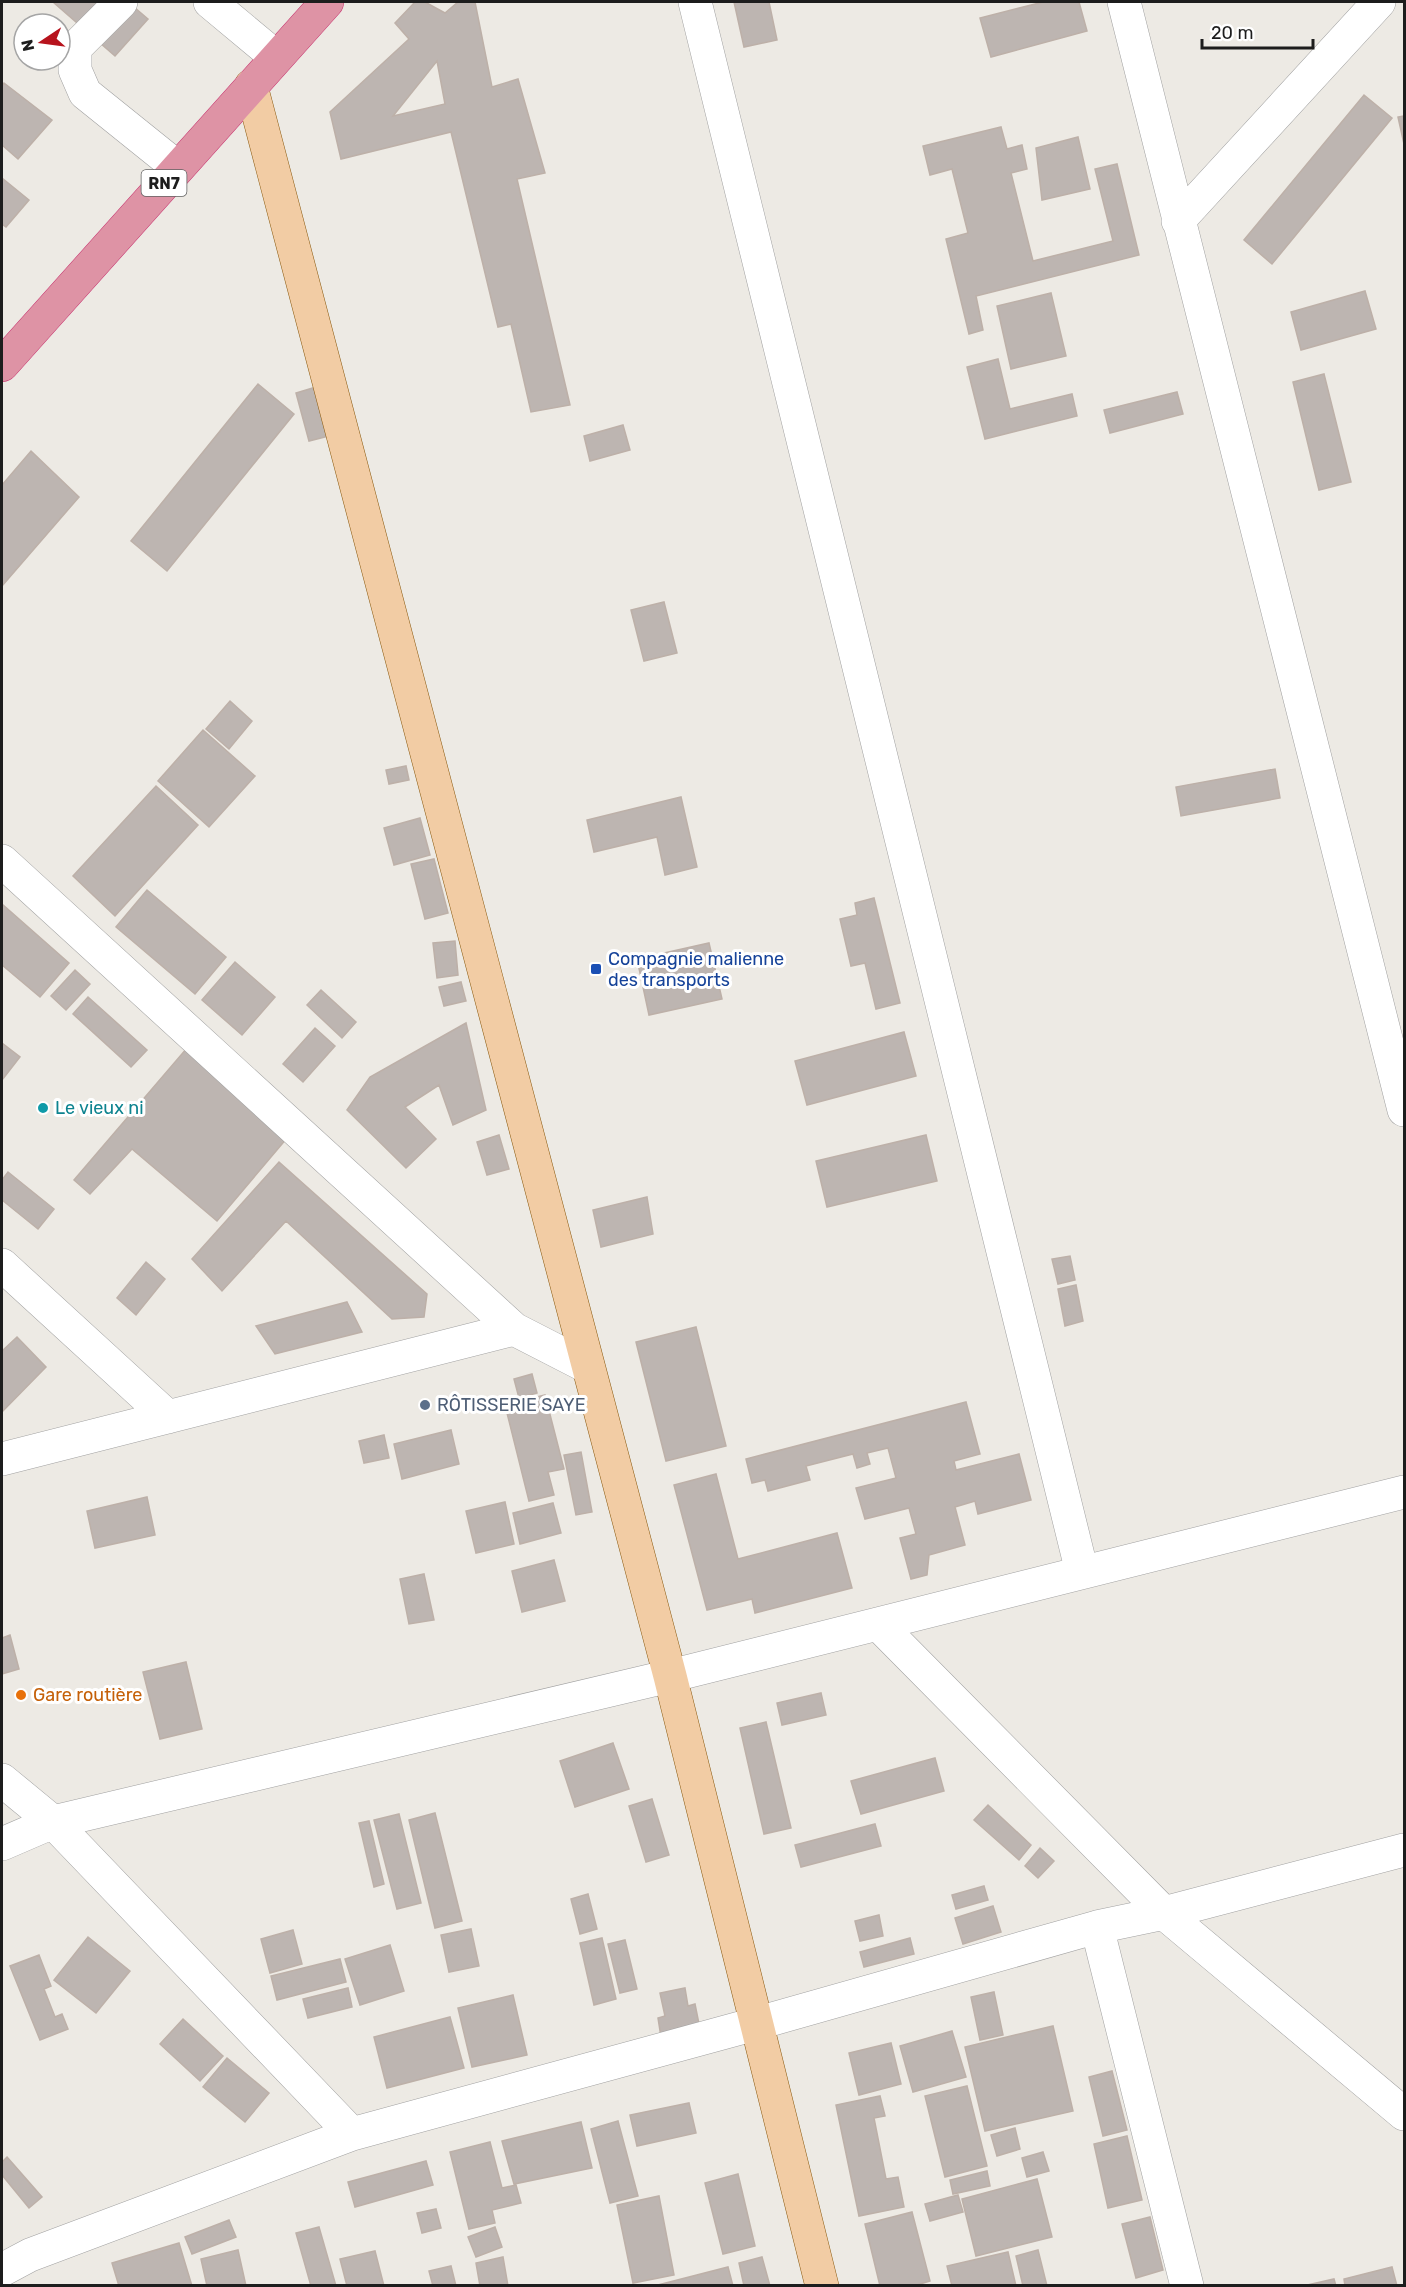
<svg xmlns="http://www.w3.org/2000/svg" width="1406" height="2287" font-family="Rubik,sans-serif">
  <style>
    .building { fill: #bdb5b1; stroke: #bdb0a8; stroke-width: 1.5; fill-rule: evenodd }
    .lines { fill: none; stroke-linecap: round; stroke-linejoin: round }
    .minor-casing { stroke: #a1a1a1; stroke-width: 34 }
    .major-casing { stroke: #88580e; stroke-width: 34 }
    .highway-casing { stroke: #c73570; stroke-width: 34 }
    .minor { stroke: #fff; stroke-width: 33 }
    .major { stroke: #f2cca4; stroke-width: 33 }
    .highway { stroke: #de93a5; stroke-width: 33 }
    .transit-dot { fill: #1a4fb4; stroke: #fff; stroke-width: 2 }
    .culture-dot { fill: #0f9aa8; stroke: #fff; stroke-width: 2 }
    .service-dot { fill: #5c6f8a; stroke: #fff; stroke-width: 2 }
    .food-dot { fill: #e8710a; stroke: #fff; stroke-width: 2 }
    .labels { text-anchor: middle; dominant-baseline: central; stroke-width: 6; stroke-linejoin: round; paint-order: stroke }
    .shield { fill: #fff; stroke: #616161; stroke-width: 1.5 }
    .shield-label { font-size: 16px; font-weight: bold; fill: #1d1d1d }
    .transit-label { font-size: 18px; fill: #164399; stroke: #fff; text-anchor: start }
    .culture-label { font-size: 18px; fill: #0d838f; stroke: #fff; text-anchor: start }
    .service-label { font-size: 18px; fill: #4e5e75; stroke: #fff; text-anchor: start }
    .food-label { font-size: 18px; fill: #c56008; stroke: #fff; text-anchor: start }
  </style>
  <rect width="100%" height="100%" fill="#edeae4"/>
  <!-- building -->
  <path class="building" d="M53,2H128L148,19L115,56Z
    M415,2H425L445,13L458,2H475L492,87L518,79L545,173L517,179L570,405L531,412L511,324L498,327L451,132L341,159L330,112L409,39L395,23ZM437,61L445,104L393,116Z
    M734,2H769L777,40L744,47Z
    M1043,2H1079L1087,31L991,57L980,18Z
    M4,83L52,120L18,159L2,145V86Z
    M1364,95L1392,118L1272,264L1244,240Z
    M1404,116V144L1398,117Z
    M1001,127L1007,149L1022,145L1027,169L1011,173L1033,261L1113,241L1095,169L1117,164L1139,255L976,296L983,330L969,334L946,239L968,233L952,169L930,175L923,146Z
    M1078,137L1090,189L1042,200L1036,148Z
    M2,178L29,200L6,227L2,224Z
    M1365,291L1376,329L1301,350L1291,312Z
    M1051,293L1066,356L1011,369L997,306Z
    M998,359L1010,409L1072,394L1077,416L985,439L967,367Z
    M1324,374L1351,482L1319,490L1293,382Z
    M258,384L294,414L167,571L131,541Z
    M316,387L329,436L309,441L296,393Z
    M1177,392L1183,414L1110,433L1104,410Z
    M623,425L630,450L590,461L584,436Z
    M31,451L79,497L2,586V485Z
    M664,602L677,653L644,661L631,610Z
    M230,701L252,721L229,749L206,729Z
    M203,730L255,776L209,827L158,781Z
    M406,766L409,780L389,784L386,770Z
    M1275,769L1280,798L1181,816L1176,787Z
    M156,786L198,825L115,916L73,876Z
    M681,797L697,867L665,875L657,837L594,852L587,820Z
    M420,818L430,855L394,865L384,828Z
    M434,859L448,913L425,919L411,864Z
    M147,890L226,957L195,994L116,927Z
    M874,898L900,1003L876,1009L865,963L851,966L840,919L857,915L855,903Z
    M2,904L69,963L40,997L2,965Z
    M455,941L458,975L437,978L433,943Z
    M709,943L722,999L649,1015L637,959Z
    M235,962L275,997L242,1035L202,1000Z
    M75,970L90,984L66,1010L51,996Z
    M461,982L466,1001L444,1006L439,987Z
    M321,990L356,1022L342,1038L307,1005Z
    M88,997L147,1050L131,1067L73,1014Z
    M466,1023L486,1110L453,1125L439,1085L405,1107L436,1139L406,1168L347,1110L370,1077Z
    M315,1028L335,1046L303,1082L283,1064Z
    M904,1032L916,1076L807,1105L795,1061Z
    M2,1043L20,1057L2,1080Z
    M187,1048L287,1138L217,1221L132,1149L90,1194L74,1180Z
    M499,1135L509,1169L487,1175L477,1142Z
    M926,1135L937,1181L827,1207L816,1161Z
    M279,1162L427,1294L424,1317L392,1319L286,1221L222,1291L192,1259Z
    M8,1172L54,1209L38,1229L2,1200V1180Z
    M647,1197L653,1234L601,1247L593,1210Z
    M1070,1256L1075,1280L1058,1284L1052,1259Z
    M146,1262L165,1279L136,1315L117,1298Z
    M1076,1285L1083,1321L1065,1326L1058,1289Z
    M347,1302L362,1332L275,1354L256,1326Z
    M696,1327L726,1446L666,1461L636,1342Z
    M17,1337L46,1367L2,1412V1351Z
    M532,1374L537,1393L519,1398L514,1379Z
    M545,1395L564,1469L548,1472L554,1495L529,1501L505,1405Z
    M966,1402L980,1454L954,1461L956,1470L1019,1454L1031,1500L978,1514L975,1501L955,1507L965,1545L929,1555L927,1575L911,1579L900,1538L916,1534L909,1508L865,1519L856,1488L896,1478L888,1448L867,1453L870,1464L857,1468L853,1454L806,1466L810,1480L768,1491L765,1480L752,1483L746,1459Z
    M451,1430L459,1464L402,1479L394,1444Z
    M384,1435L389,1458L364,1463L359,1441Z
    M581,1452L592,1512L576,1515L564,1455Z
    M716,1474L738,1559L837,1533L852,1588L755,1613L752,1599L707,1610L674,1485Z
    M147,1497L155,1535L95,1548L87,1511Z
    M505,1502L514,1544L476,1553L466,1511Z
    M553,1503L561,1533L520,1544L513,1513Z
    M554,1560L565,1601L522,1612L512,1571Z
    M424,1574L434,1620L409,1624L400,1579Z
    M10,1635L19,1669L2,1674V1638Z
    M186,1662L202,1729L160,1739L143,1672Z
    M821,1693L826,1715L782,1725L777,1703Z
    M766,1722L791,1828L764,1834L740,1728Z
    M613,1743L629,1789L575,1807L560,1761Z
    M935,1758L944,1791L861,1814L851,1781Z
    M652,1799L669,1855L646,1862L629,1806Z
    M988,1805L1031,1845L1019,1860L974,1820Z
    M435,1813L462,1921L435,1928L409,1820Z
    M399,1814L421,1903L397,1909L374,1820Z
    M369,1821L384,1884L374,1887L359,1823Z
    M875,1824L881,1846L801,1867L795,1845Z
    M1040,1848L1054,1861L1038,1878L1025,1866Z
    M984,1886L988,1900L956,1909L952,1895Z
    M588,1894L597,1929L580,1934L571,1899Z
    M993,1906L1001,1932L963,1944L955,1918Z
    M879,1915L883,1936L860,1941L855,1921Z
    M471,1929L479,1966L449,1972L441,1935Z
    M293,1930L302,1964L270,1973L261,1939Z
    M88,1937L130,1971L96,2013L54,1980Z
    M602,1938L616,1999L594,2005L580,1943Z
    M910,1938L914,1954L864,1967L860,1952Z
    M625,1940L637,1989L620,1993L608,1944Z
    M390,1945L404,1991L360,2005L345,1959Z
    M39,1955L51,1986L44,1989L55,2017L62,2014L68,2029L40,2040L10,1966Z
    M340,1959L346,1982L277,2000L271,1976Z
    M348,1988L352,2007L308,2018L303,1999Z
    M685,1988L688,2006L695,2004L700,2029L661,2037L658,2018L665,2016L660,1993Z
    M994,1992L1003,2035L980,2040L971,1997Z
    M513,1995L527,2055L472,2067L458,2008Z
    M450,2017L464,2068L387,2088L374,2037Z
    M183,2019L223,2056L200,2081L160,2044Z
    M1053,2026L1073,2111L985,2131L965,2047Z
    M952,2031L966,2077L913,2092L900,2046Z
    M891,2043L901,2084L859,2095L849,2053Z
    M227,2058L269,2093L245,2122L203,2087Z
    M1112,2071L1127,2130L1103,2136L1089,2077Z
    M967,2086L987,2166L945,2177L925,2096Z
    M880,2096L885,2116L874,2118L886,2179L898,2177L904,2207L859,2216L836,2105Z
    M689,2103L696,2133L637,2146L630,2115Z
    M618,2121L638,2196L610,2203L591,2129Z
    M581,2122L592,2168L514,2184L502,2141Z
    M1015,2128L1020,2149L997,2156L991,2135Z
    M1127,2136L1142,2200L1108,2208L1094,2144Z
    M490,2142L502,2188L516,2185L521,2203L492,2210L495,2223L469,2229L450,2152Z
    M1043,2152L1049,2171L1027,2177L1022,2158Z
    M7,2157L42,2197L29,2208L2,2175V2162Z
    M426,2161L433,2185L355,2207L348,2182Z
    M987,2171L990,2186L953,2194L950,2180Z
    M738,2174L755,2246L723,2254L705,2183Z
    M1037,2179L1052,2237L976,2256L962,2199Z
    M958,2195L963,2212L930,2221L925,2204Z
    M659,2196L674,2275L633,2283L617,2205Z
    M436,2209L441,2228L422,2233L417,2213Z
    M912,2212L930,2281L914,2286H880L865,2224Z
    M1150,2217L1163,2270L1136,2278L1122,2224Z
    M229,2220L236,2237L192,2254L185,2237Z
    M319,2227L336,2286H311L296,2233Z
    M495,2227L502,2247L476,2257L468,2237Z
    M179,2243L192,2286H119L112,2263Z
    M238,2250L246,2286H207L201,2259Z
    M1038,2250L1047,2286H1023L1016,2256Z
    M375,2251L384,2286H347L340,2259Z
    M1008,2252L1016,2286H952L947,2266Z
    M503,2257L508,2286H480L476,2263Z
    M762,2257L770,2286H744L739,2263Z
    M451,2266L456,2286H433L429,2271Z
    M728,2267L733,2286H654Z
    M1392,2267L1397,2286H1345L1344,2279Z
    M1334,2279L1336,2286H1303Z"/>
  <g class="lines">
    <!-- minor casing -->
    <g class="minor-casing">
      <path id="minor" d="M121,2L75,48V70L85,93L177,167
        M210,2L276,57
        M695,2L1082,1572
        M1124,2L1404,1110
        M1178,221L1379,2
        M2,861L514,1329L588,1367
        M2,1265L168,1417
        M2,1459L514,1329
        M878,1624L1164,1913L1404,2114
        M2,1780L53,1822L352,2134
        M2,1844L53,1822L670,1676L1404,1492
        M1097,1927L1187,2286
        M2,2270L30,2255L352,2134L755,2024L1097,1927L1164,1913L1404,1850"/>
    </g>
    <!-- major casing -->
    <g class="major-casing">
      <path id="major" d="M251,86L670,1676L822,2286"/>
    </g>
    <!-- highway casing -->
    <g class="highway-casing">
      <path id="highway" d="M2,365L327,2"/>
    </g>
    <!-- minor -->
    <use href="#minor" class="minor"/>
    <!-- major -->
    <use href="#major" class="major"/>
    <!-- highway -->
    <use href="#highway" class="highway"/>
  </g>
  <!-- markers -->
  <rect class="transit-dot" x="590" y="963" width="12" height="12" rx="3"/>
  <circle class="culture-dot" cx="43" cy="1108" r="6"/>
  <circle class="service-dot" cx="425" cy="1405" r="6"/>
  <circle class="food-dot" cx="21" cy="1695" r="6"/>
  <g class="labels">
    <!-- shield labels -->
    <rect class="shield" x="141.5" y="170" width="45" height="26" rx="4.5"/>
    <g class="shield-label">
      <text x="164" y="183">RN7</text>
    </g>
    <!-- transit labels -->
    <g class="transit-label">
      <text x="608" y="959">Compagnie malienne<tspan x="608" dy="21">des transports</tspan></text>
    </g>
    <!-- culture labels -->
    <g class="culture-label">
      <text x="55" y="1108">Le vieux ni</text>
    </g>
    <!-- service labels -->
    <g class="service-label">
      <text x="437" y="1405">RÔTISSERIE SAYE</text>
    </g>
    <!-- food labels -->
    <g class="food-label">
      <text x="33" y="1695">Gare routière</text>
    </g>
  </g>
  <!-- border -->
  <rect width="1406" height="2287" fill="none" stroke="#1d1d1d" stroke-width="6"/>
  <!-- north arrow -->
  <g transform="translate(42 42) rotate(257)"><circle r="28" fill="#ffffff" stroke="#a5a5a5" stroke-width="1.5"/>
  <path d="M0-4.5L10 22L0 15L-10 22Z" fill="#b7131d"/>
  <text y="-9" font-size="16" font-weight="bold" text-anchor="middle" fill="#1d1d1d">N</text>
  </g>
  <!-- scale -->
  <path d="M1202 39v9h111v-9" fill="none" stroke="#1d1d1d" stroke-width="3"/>
  <text x="1211" y="39" font-size="18" fill="#1d1d1d" stroke="#ffffff" stroke-width="4.5" paint-order="stroke">20 m</text>
</svg>
